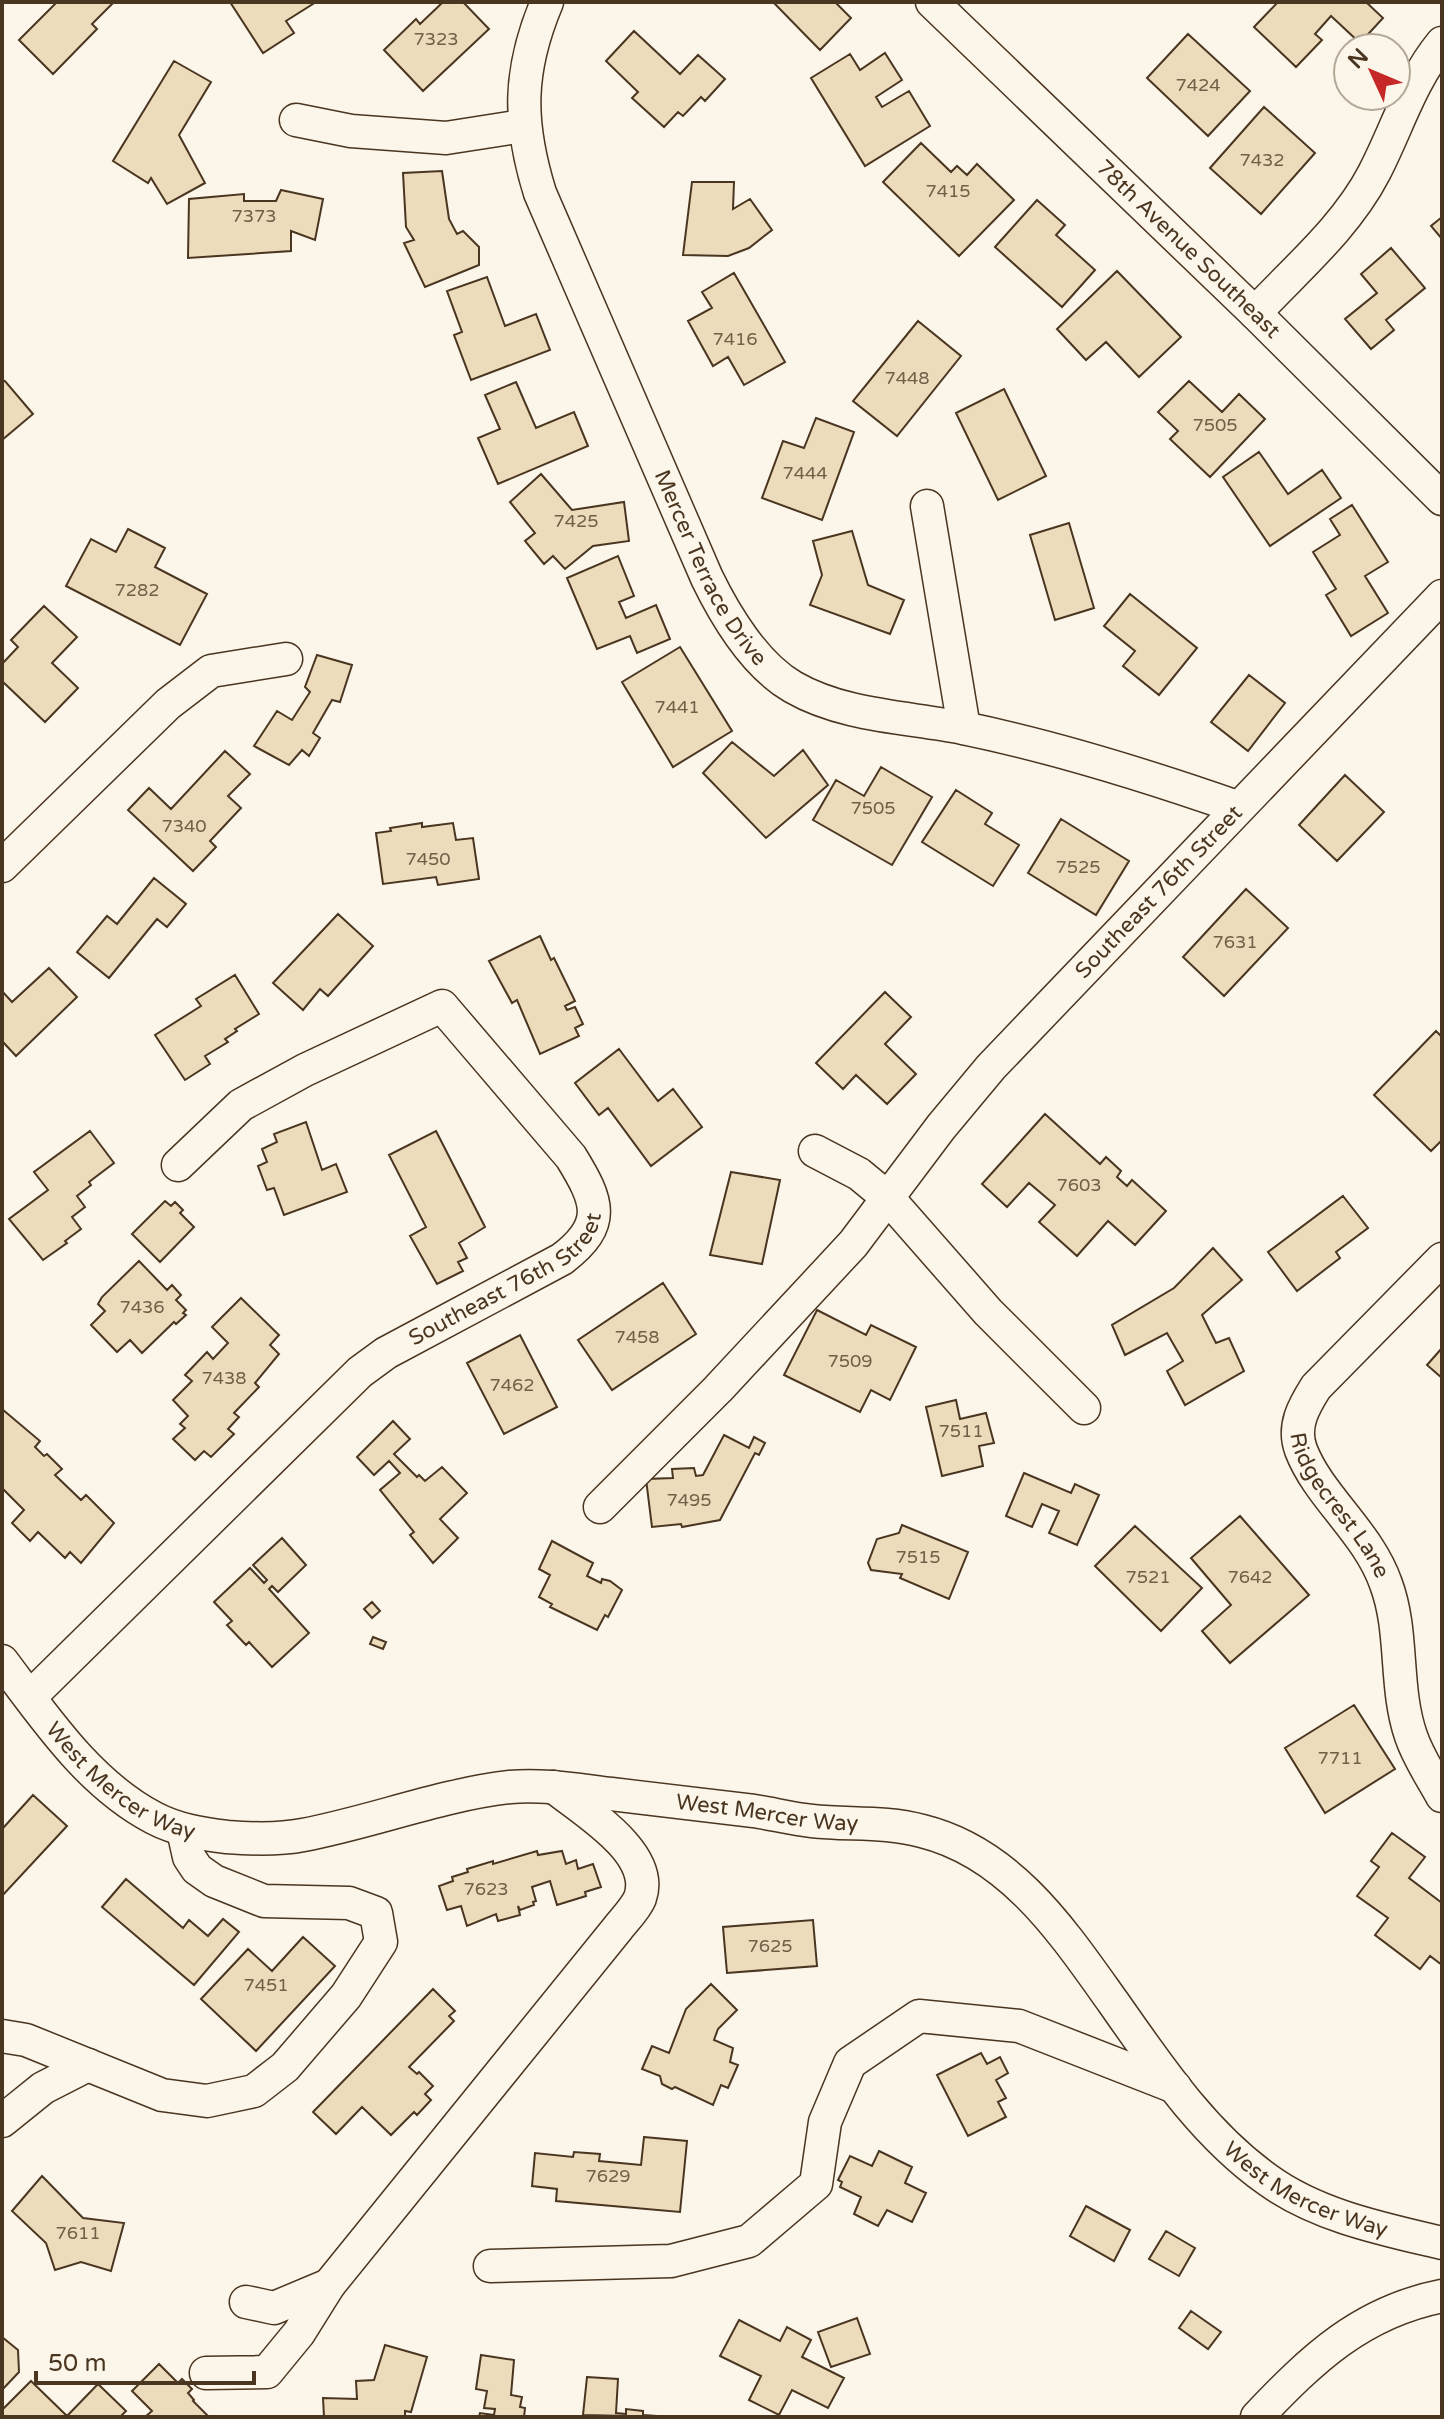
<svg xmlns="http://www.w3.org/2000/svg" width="1444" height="2419" font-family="'Varela Round',sans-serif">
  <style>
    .building { fill: #ecdcbc; stroke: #4a3520; stroke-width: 2 }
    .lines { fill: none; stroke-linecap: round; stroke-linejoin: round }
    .minor-casing { stroke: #4a3520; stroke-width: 35 }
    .minor { stroke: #fbf6e9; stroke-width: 32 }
    .labels { text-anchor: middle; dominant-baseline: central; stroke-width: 6; stroke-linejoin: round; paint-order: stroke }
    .number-label { font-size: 18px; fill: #725f47 }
    .street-label { font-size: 22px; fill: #4a3520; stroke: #fbf6e9 }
  </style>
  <rect width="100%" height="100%" fill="#fbf6e9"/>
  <!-- building -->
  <path class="building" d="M57,2H110L112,4L92,24L97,29L53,74L19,40Z
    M230,2H316L286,21L294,33L263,53Z
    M443,2H463L489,29L423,91L384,50L416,19L420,24Z
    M773,2H835L851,18L820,50Z
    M1278,2H1366L1383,18L1360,43L1331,16L1315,34L1322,40L1296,67L1254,27Z
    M634,31L680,74L698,55L725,79L705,101L701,97L683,116L678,112L664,127L632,98L638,92L606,61Z
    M1188,34L1250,91L1208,136L1147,78Z
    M885,53L902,80L876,97L882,107L909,91L930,126L865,166L811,78L850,54L860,70Z
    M174,61L211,82L179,135L205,183L167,204L151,178L148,183L113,161Z
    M1264,107L1315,153L1261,214L1210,168Z
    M921,143L951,172L957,166L967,175L977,164L1014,200L959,256L883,182Z
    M442,171L449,219L457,234L463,231L479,247V265L425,287L404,243L414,240L406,227L403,173Z
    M692,182H734L733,209L750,199L772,230L749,248L728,256L683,255Z
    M281,190L323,199L315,240L291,231V251L188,258L189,199L244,194V201H276Z
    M1037,200L1065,225L1056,235L1095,270L1062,307L995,247Z
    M1442,217V239L1431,226Z
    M1391,248L1425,288L1386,320L1394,330L1371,349L1345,319L1377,293L1361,274Z
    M1117,271L1181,337L1139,377L1106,342L1086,360L1057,329Z
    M734,273L785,362L744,385L728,357L713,366L688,321L712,308L702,292Z
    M487,277L505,326L536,314L550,350L471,380L454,335L462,332L447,291Z
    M918,321L961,356L897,436L853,401Z
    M2,380L5,381L33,414L2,440Z
    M1189,381L1222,412L1239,394L1265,419L1210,477L1170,439L1178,431L1158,412Z
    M516,382L536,428L574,412L588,446L498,484L478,438L500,429L485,395Z
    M1004,389L1046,476L998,500L956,413Z
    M816,418L854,432L822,520L762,498L783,441L804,448Z
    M1259,452L1288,494L1322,470L1341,498L1270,546L1223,477Z
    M541,474L572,510L624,502L629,541L593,546L565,569L553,556L544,564L525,541L535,533L510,502Z
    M1352,505L1388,562L1365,576L1388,613L1351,636L1326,595L1336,589L1313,552L1340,535L1330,519Z
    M1069,523L1094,608L1055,620L1030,535Z
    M128,529L165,548L155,567L207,594L180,645L66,586L91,539L116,552Z
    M852,531L868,585L904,600L890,634L810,605L822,575L813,541Z
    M618,556L634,596L619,602L626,618L656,605L670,639L637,653L630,636L597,649L567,578Z
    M1130,594L1197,648L1159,695L1123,666L1135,651L1104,626Z
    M44,606L77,637L52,663L78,688L45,722L2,681V664L18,647L11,640Z
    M680,647L732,731L673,767L622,682Z
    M317,655L352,665L340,702L332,700L313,733L320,738L309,756L302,750L289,765L254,746L277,711L292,720L310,692L305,687Z
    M1249,675L1285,703L1248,751L1211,722Z
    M732,742L774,776L803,750L828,785L766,838L703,773Z
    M225,751L250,774L228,796L241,808L210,841L216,847L193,871L128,810L149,788L171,809Z
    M881,767L932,797L892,865L813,820L836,780L864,796Z
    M1345,775L1384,812L1337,861L1299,825Z
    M956,790L992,813L985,824L1019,845L993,886L922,842Z
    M1061,819L1129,861L1096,915L1028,873Z
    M422,823V827L453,823L456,840L473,838L479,879L438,885L436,877L383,884L376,833L391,831L390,828Z
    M154,878L186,904L167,927L157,919L109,978L77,952L107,916L117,924Z
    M1246,889L1288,928L1224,996L1183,957Z
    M338,914L373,946L328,996L320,989L303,1010L273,983Z
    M540,936L551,960L554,958L575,1001L565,1006L567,1010L575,1007L583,1024L575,1028L579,1036L540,1054L517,1000L512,1003L489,961Z
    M49,968L77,997L16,1056L2,1041V991L12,1002Z
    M235,975L259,1014L235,1029L237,1031L225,1039L228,1042L205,1056L210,1064L185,1080L155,1035L201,1006L196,999Z
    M885,992L911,1017L885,1044L916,1074L887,1104L856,1075L843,1089L816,1063Z
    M1436,1031L1442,1037V1140L1431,1151L1374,1095Z
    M619,1049L658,1101L673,1089L702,1127L651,1166L608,1108L599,1115L575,1083Z
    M1045,1114L1100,1164L1106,1157L1121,1171L1117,1177L1127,1186L1132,1180L1166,1211L1135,1245L1108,1221L1077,1256L1039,1222L1055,1205L1029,1183L1007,1207L982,1184Z
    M306,1122L322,1170L336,1164L347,1192L284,1215L274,1188L267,1190L258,1166L267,1162L262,1149L277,1142L274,1134Z
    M90,1131L114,1163L89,1182L91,1185L77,1196L85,1207L72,1217L81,1229L65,1241L67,1243L43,1260L9,1219L48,1190L34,1172Z
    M436,1131L485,1227L459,1243L467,1258L458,1262L463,1271L437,1284L410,1236L426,1227L389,1155Z
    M731,1172L780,1180L762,1264L710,1255Z
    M1343,1196L1368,1228L1336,1252L1340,1258L1297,1291L1268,1252Z
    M165,1201L171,1206L175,1202L183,1210L180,1213L194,1227L160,1262L132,1234Z
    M1213,1248L1242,1280L1202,1315L1216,1343L1229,1338L1244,1371L1185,1405L1167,1371L1183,1361L1167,1333L1125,1355L1112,1325L1174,1288Z
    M139,1261L167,1290L172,1285L181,1295L176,1300L186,1310L183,1313L186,1315L176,1324L174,1322L142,1353L130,1340L117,1352L91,1325L105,1311L98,1304L102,1297Z
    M663,1283L696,1334L612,1390L578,1340Z
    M241,1298L279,1335L270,1345L279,1354L255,1383L259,1387L234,1413L239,1417L228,1429L234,1434L211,1457L204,1451L195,1460L173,1439L185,1428L180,1424L188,1416L173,1400L192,1381L185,1375L207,1352L213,1359L228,1343L212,1327Z
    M817,1310L866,1335L871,1325L916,1347L890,1400L871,1390L860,1412L784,1375Z
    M520,1335L557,1407L504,1434L467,1363Z
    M1442,1348V1378L1427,1365Z
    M956,1400L960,1419L986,1413L994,1443L979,1446L983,1466L942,1476L926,1407Z
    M2,1409L40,1441L35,1447L44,1456L47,1454L62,1469L55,1475L81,1500L86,1495L114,1523L81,1563L70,1552L65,1558L38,1532L30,1541L12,1523L24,1510L2,1488Z
    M393,1421L410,1439L394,1454L417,1477L419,1475L425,1481L442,1467L467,1493L440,1519L458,1538L433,1563L410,1535L414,1532L380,1490L400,1473L389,1461L374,1475L357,1457Z
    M724,1435L749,1448L754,1437L765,1443L759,1455L755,1453L720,1520L682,1527L681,1524L652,1527L646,1479L673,1478L672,1469L694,1468L696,1476L703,1475Z
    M1024,1473L1071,1493L1075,1484L1099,1495L1077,1545L1049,1533L1059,1511L1042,1504L1032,1527L1006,1516Z
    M1240,1516L1309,1595L1230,1663L1202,1631L1231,1605L1191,1558Z
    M902,1525L968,1552L949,1599L900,1578L902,1574L871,1570L868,1563L877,1539L899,1533Z
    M1135,1526L1202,1588L1161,1631L1095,1566Z
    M282,1538L306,1565L278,1592L272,1586L269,1589L309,1633L272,1667L249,1642L246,1645L227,1625L232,1621L214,1602L250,1568L264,1583L267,1580L253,1565Z
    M552,1541L593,1563L587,1576L601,1583L602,1579L610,1581L622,1590L608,1617L605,1615L597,1630L550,1607L552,1604L539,1597L550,1575L539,1569Z
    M372,1602L380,1611L372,1618L364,1609Z
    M373,1637L386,1642L383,1649L370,1644Z
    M1354,1705L1395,1769L1325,1813L1285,1748Z
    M33,1795L67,1826L2,1896V1825L4,1827Z
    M1392,1833L1425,1857L1409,1878L1442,1903V1965L1430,1956L1420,1969L1375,1935L1388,1918L1357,1896L1379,1867L1371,1861Z
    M537,1851L538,1855L562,1851L566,1864L576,1860L578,1869L593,1864L601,1887L585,1892L586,1896L557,1905L550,1881L532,1887L536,1901L533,1902L534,1905L520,1910L518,1906L520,1915L498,1921L496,1914L467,1926L461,1906L447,1910L439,1886L453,1881L452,1877L468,1872L467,1869L493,1861V1864Z
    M126,1879L183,1928L189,1920L208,1936L223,1919L239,1932L194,1985L102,1907Z
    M813,1920L817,1966L727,1973L723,1927Z
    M303,1937L335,1966L256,2051L201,1999L248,1949L272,1971Z
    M711,1984L737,2010L718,2029L714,2040L733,2048L730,2062L738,2065L728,2088L721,2085L713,2105L675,2087L672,2089L662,2084L660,2076L642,2069L652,2046L669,2053L686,2009Z
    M433,1989L455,2011L449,2016L454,2021L409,2067L417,2074L419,2072L433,2086L425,2094L431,2100L417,2115L414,2112L391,2135L362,2107L336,2134L313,2112Z
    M981,2053L987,2064L1000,2057L1008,2073L996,2080L1006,2098L998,2102L1006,2117L968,2136L937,2075Z
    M644,2137L687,2141L680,2212L556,2201L557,2189L532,2186L535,2153L573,2157L574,2152L600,2154L599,2161L641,2165Z
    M879,2151L912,2167L905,2183L926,2193L912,2222L887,2210L878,2226L854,2214L861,2197L840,2187L842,2182L838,2180L850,2156L872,2166Z
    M42,2176L83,2218L124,2223L111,2271L81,2262L55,2270L46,2243L12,2211Z
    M1086,2206L1130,2230L1114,2261L1070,2236Z
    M1166,2231L1195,2248L1179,2276L1149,2259Z
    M1191,2311L1221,2332L1208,2349L1179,2328Z
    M857,2318L870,2354L831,2367L818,2332Z
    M739,2320L780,2341L787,2327L811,2340L802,2357L844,2378L828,2408L792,2390L779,2415L749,2400L761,2376L720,2356Z
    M2,2337L18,2350L19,2372L2,2390Z
    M385,2345L427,2357L411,2412L405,2411V2417H324L323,2398L357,2399L356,2381L374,2380Z
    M481,2355L514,2360L511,2395L522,2397L520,2407L525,2408L524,2417H479L480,2413L494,2415L495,2409L484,2408L487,2391L476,2389Z
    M159,2364L178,2383L182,2379L192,2389L188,2393L194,2400L193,2401L209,2417H145L152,2411L132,2391Z
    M587,2377L618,2379L616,2413L626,2414V2409L643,2411V2415L671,2417L583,2415Z
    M31,2381L67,2416L98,2384L126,2411L120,2417H2V2410Z"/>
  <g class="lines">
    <!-- minor casing -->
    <g class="minor-casing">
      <g id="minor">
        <path id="s1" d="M547,2C518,71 518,122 540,193L707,578C725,615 755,665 793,687C843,716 907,717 963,728C1056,747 1148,776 1237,807"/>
        <path id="s2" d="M932,2L1255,313L1442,499"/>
        <path d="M296,120L351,131L446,138L523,126"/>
        <path d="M1255,313C1296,269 1346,227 1374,173C1397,129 1410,82 1442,43"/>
        <path d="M927,506L964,728"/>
        <path d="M2,866L168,704L211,671L286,659"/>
        <path d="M815,1151L859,1174L888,1198L988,1312L1084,1408"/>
        <path id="s3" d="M1442,1259L1316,1387C1304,1406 1292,1426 1301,1450C1319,1497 1368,1532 1386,1584C1404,1632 1394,1687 1411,1736C1418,1757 1431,1776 1442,1796"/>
        <path id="s4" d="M600,1507L718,1389L853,1244L941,1127L991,1067L1442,596"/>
        <path id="s5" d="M2,1661C45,1718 89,1784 154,1818C177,1830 202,1834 227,1837C253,1839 278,1840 303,1835C372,1822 440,1795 510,1787C543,1784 577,1790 611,1794C658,1800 706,1805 754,1811C773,1814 793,1819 812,1821C849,1825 885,1821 922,1831C1011,1853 1063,1932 1113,2002C1158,2066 1203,2134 1268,2180C1318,2216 1383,2229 1442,2243"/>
        <path id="s6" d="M30,1697L360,1372L386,1353L562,1259C608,1224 598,1201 571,1157L442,1006L305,1070L241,1105L178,1165"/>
        <path d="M2,2036L26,2040L162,2095L207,2101L254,2091L285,2067L346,1996L381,1942L376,1913L349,1903L264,1901L214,1881L197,1869L189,1857L183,1830"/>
        <path d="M2,2121L43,2088L88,2065"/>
        <path d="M490,2266L671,2261L749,2241L816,2184L825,2122L850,2063L919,2016L1019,2026L1175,2087"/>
        <path d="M329,2285L618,1928C625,1919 636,1908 640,1898C656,1853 584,1811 554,1787"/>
        <path d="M206,2373L267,2372L299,2333L329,2285L274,2308L246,2302"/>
        <path d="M1257,2417C1312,2359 1361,2312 1442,2296"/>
      </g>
    </g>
    <!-- minor -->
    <use href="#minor" class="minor"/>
  </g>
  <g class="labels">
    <!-- number labels -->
    <g class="number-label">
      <text x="436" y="39">7323</text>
      <text x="1198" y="85">7424</text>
      <text x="1262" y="160">7432</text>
      <text x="948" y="191">7415</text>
      <text x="254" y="216">7373</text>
      <text x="735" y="339">7416</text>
      <text x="907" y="378">7448</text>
      <text x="1215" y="425">7505</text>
      <text x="805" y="473">7444</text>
      <text x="576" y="521">7425</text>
      <text x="137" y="590">7282</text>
      <text x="677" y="707">7441</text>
      <text x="873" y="808">7505</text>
      <text x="184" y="826">7340</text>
      <text x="428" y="859">7450</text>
      <text x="1078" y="867">7525</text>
      <text x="1235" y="942">7631</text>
      <text x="1079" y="1185">7603</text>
      <text x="142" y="1307">7436</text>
      <text x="637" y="1337">7458</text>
      <text x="850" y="1361">7509</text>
      <text x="224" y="1378">7438</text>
      <text x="512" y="1385">7462</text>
      <text x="961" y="1431">7511</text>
      <text x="689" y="1500">7495</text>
      <text x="918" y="1557">7515</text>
      <text x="1148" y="1577">7521</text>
      <text x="1250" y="1577">7642</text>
      <text x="1340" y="1758">7711</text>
      <text x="486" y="1889">7623</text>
      <text x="770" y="1946">7625</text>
      <text x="266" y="1985">7451</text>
      <text x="608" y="2176">7629</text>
      <text x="78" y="2233">7611</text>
    </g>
    <!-- street labels -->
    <g class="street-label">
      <text stroke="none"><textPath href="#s2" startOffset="356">78th Avenue Southeast</textPath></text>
      <text stroke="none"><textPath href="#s1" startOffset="608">Mercer Terrace Drive</textPath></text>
      <text stroke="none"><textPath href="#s4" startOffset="832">Southeast 76th Street</textPath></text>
      <text stroke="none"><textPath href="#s6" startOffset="638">Southeast 76th Street</textPath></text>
      <text stroke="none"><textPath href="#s3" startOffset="314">Ridgecrest Lane</textPath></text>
      <text stroke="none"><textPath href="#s5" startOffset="172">West Mercer Way</textPath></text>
      <text stroke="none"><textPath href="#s5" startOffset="844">West Mercer Way</textPath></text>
      <text stroke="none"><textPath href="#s5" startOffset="1538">West Mercer Way</textPath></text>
    </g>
  </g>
  <!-- border -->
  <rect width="1444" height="2419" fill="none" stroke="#4a3520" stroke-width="8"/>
  <!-- north arrow -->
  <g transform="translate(1372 72) rotate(314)"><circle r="38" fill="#fbf6e9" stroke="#b4a999" stroke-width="2"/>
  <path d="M0-6L14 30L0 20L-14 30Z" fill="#c62828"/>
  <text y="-12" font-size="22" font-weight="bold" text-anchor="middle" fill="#4a3520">N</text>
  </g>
  <!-- scale -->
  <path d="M36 2371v12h218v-12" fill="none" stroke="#4a3520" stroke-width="4"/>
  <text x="48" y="2371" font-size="24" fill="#4a3520" stroke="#fbf6e9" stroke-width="6" paint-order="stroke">50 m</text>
</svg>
